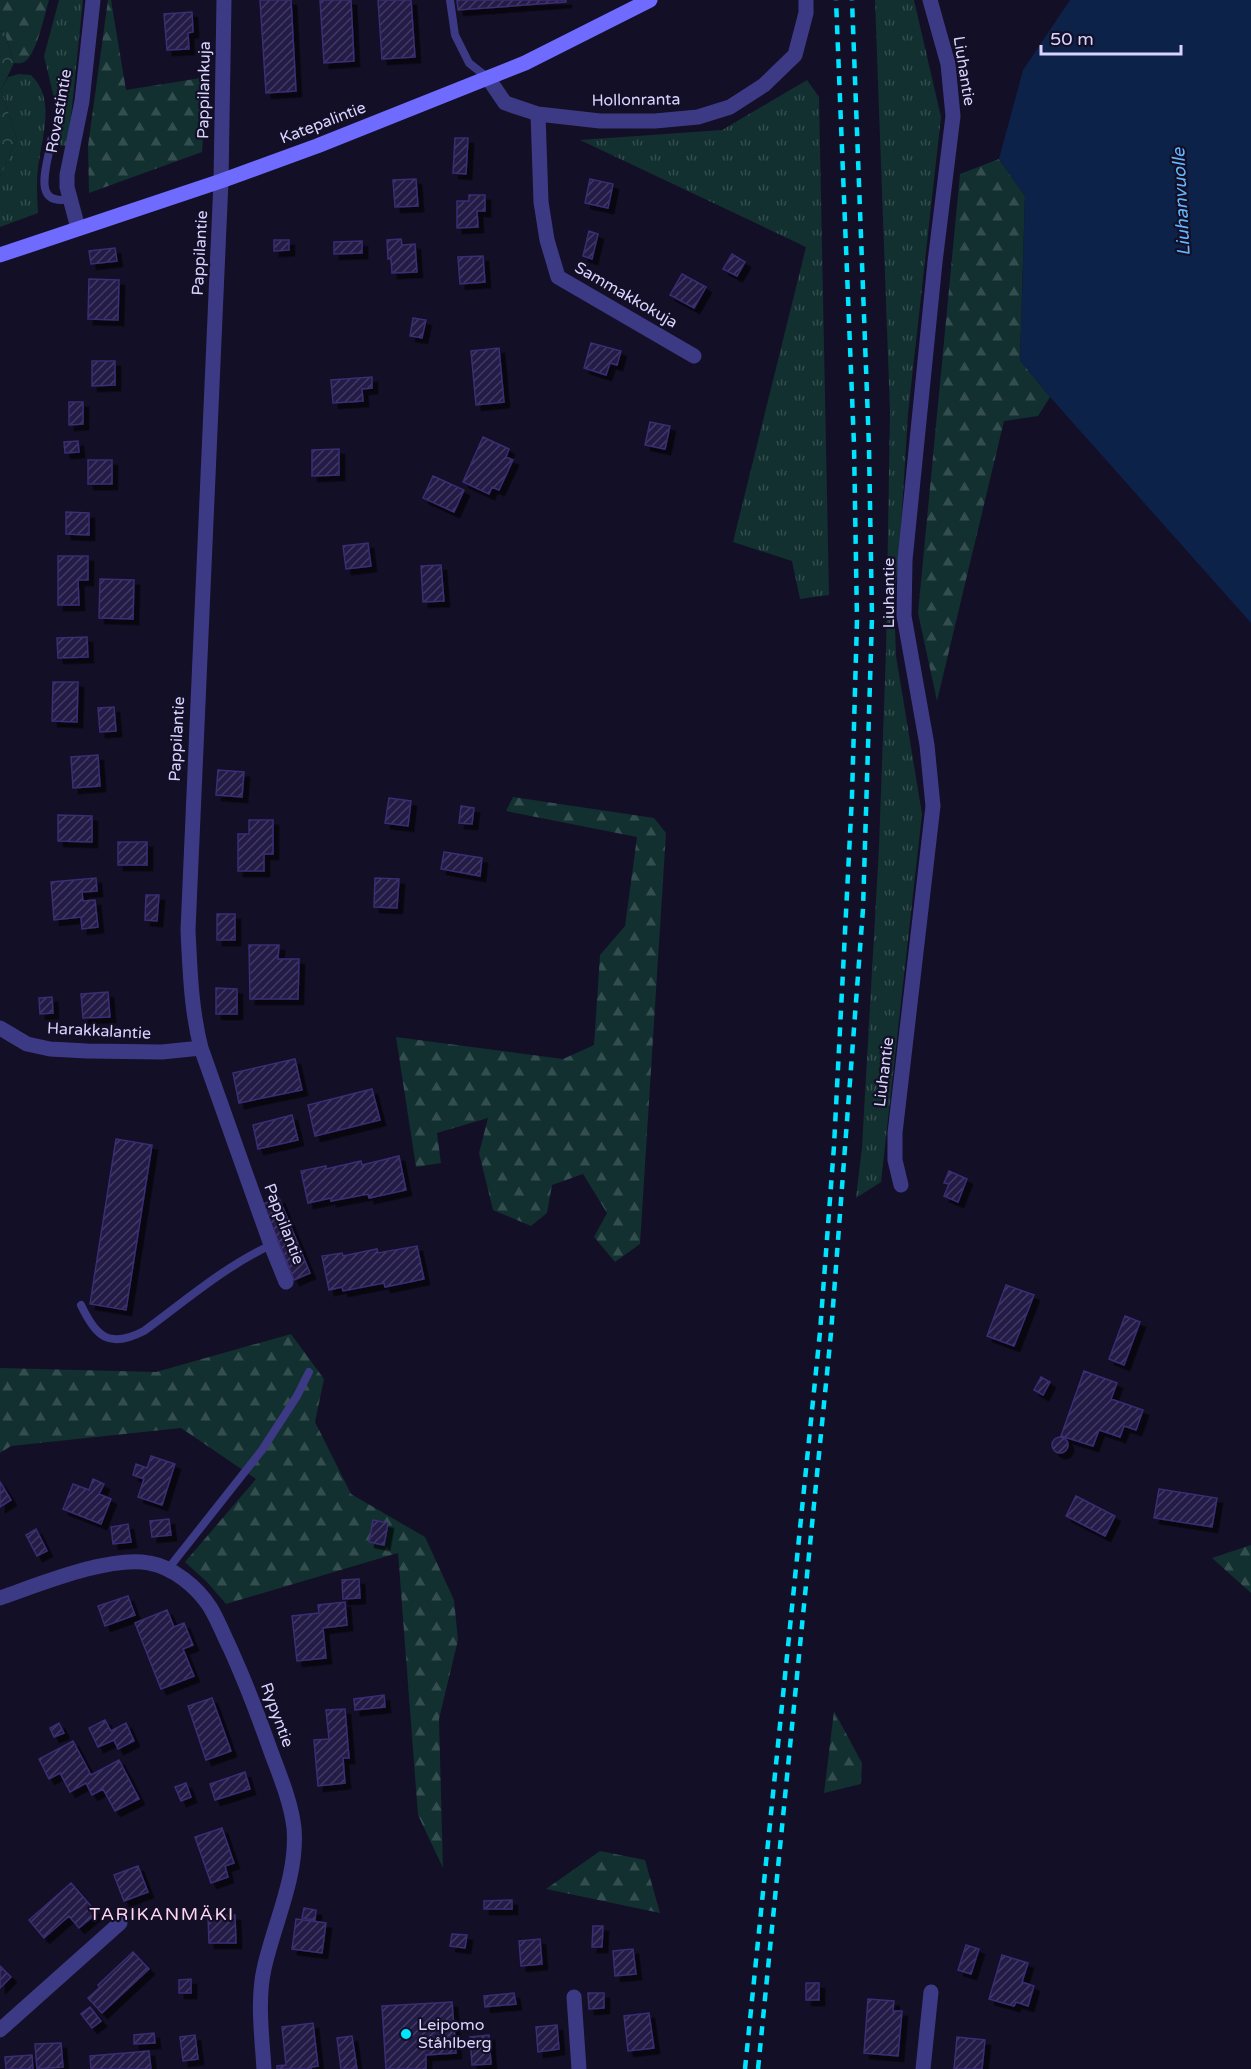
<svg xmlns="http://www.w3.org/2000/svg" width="1251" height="2069" font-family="'Varela Round',sans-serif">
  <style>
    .grass { fill: url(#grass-tufts) }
    .forest { fill: url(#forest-firs) }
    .park { fill: url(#park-crowns) }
    .water { fill: #0c2248 }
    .building { fill: url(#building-hatch); stroke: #3b2d73; stroke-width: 1.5; filter: url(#shadow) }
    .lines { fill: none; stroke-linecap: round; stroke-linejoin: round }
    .lane { stroke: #3d3a85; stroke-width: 8 }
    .street { stroke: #3d3a85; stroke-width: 15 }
    .secondary { stroke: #6f6bff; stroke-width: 15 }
    .rail { stroke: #00e5ff; stroke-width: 4.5; stroke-dasharray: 9 8; stroke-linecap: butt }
    .poi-dot { fill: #00e5ff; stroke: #130f26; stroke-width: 2 }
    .labels { text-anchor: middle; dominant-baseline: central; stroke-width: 4.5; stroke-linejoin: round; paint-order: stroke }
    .street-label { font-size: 16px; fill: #d9d4ff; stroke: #130f26 }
    .poi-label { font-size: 16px; fill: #d9d4ff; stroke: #130f26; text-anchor: start }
    .water-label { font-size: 18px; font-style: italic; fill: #62b6ff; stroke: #130f26 }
    .neighbourhood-label { font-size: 18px; letter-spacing: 1.5px; fill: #ffd6f0; stroke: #130f26 }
  </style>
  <defs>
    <pattern id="grass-tufts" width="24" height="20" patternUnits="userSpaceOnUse" patternTransform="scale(1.5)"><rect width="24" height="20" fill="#12302f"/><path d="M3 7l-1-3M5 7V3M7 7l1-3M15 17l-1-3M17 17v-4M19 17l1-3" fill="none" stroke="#344d4e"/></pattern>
    <pattern id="forest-firs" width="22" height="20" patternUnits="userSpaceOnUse" patternTransform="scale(1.5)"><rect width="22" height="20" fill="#12302f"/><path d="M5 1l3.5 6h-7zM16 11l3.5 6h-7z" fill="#344d4e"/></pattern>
    <pattern id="park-crowns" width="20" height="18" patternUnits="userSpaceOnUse" patternTransform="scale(1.5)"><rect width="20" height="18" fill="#12302f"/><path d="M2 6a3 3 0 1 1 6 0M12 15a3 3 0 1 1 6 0" fill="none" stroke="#344d4e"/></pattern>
    <pattern id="building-hatch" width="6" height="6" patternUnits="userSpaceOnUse" patternTransform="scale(1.5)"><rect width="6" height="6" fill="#241b47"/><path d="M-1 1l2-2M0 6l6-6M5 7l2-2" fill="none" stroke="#433b63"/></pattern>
    <filter id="shadow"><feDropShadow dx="5.5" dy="5.5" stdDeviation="0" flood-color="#0009"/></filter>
  </defs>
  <rect width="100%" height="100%" fill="#130f26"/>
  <!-- grass -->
  <path class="grass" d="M59,0H83L71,117L66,146L57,145L58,115L44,56Z
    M875,0H914L941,117L908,414L900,543L894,600L896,656L922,814L881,1182L856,1198L862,1147L879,847L886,650L890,412Z
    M19,74L31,75C55,98 43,133 39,161C36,178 37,195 38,213L0,227V177L17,139L1,90L8,77Z
    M807,80L819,97L829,595L800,599L792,561L733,542L806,247L580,140L722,130Z"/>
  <!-- forest -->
  <path class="forest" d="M0,0H49C45,13 36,57 24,62C21,64 17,63 14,63L4,31L0,32Z
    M108,0H111L126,90L207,77L202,152L89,193L88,146Z
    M999,159L1025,196L1020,360L1050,397L1038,416L1004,421L937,701L918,613L960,174Z
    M513,797L654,818L666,833L640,1244L615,1262L594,1237L607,1213L583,1174L552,1185L547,1213L531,1226L493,1210L479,1153L488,1118L437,1133L441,1163L416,1167L396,1037L563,1059L594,1045L600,955L625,926L637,837L506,811Z
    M291,1334L324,1379L315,1422L351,1494L425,1537L454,1600L458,1640L439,1719L443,1868L418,1815L398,1553L226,1604L207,1582L185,1562L256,1479L181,1428L11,1446L0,1453V1368L156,1372Z
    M1251,1545V1593L1212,1558Z
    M834,1711L862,1763L861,1784L824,1793Z
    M600,1851L645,1860L660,1913L546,1889Z"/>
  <!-- park -->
  <path class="park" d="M4,31L14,63L1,90L17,139L0,177V32Z"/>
  <!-- water -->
  <path class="water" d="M1070,0H1251V623L1050,397L1020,360L1025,196L999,159L1023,70Z"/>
  <!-- building -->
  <path class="building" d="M260,0H291L296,91L266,93Z
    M320,0H351L354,61L324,63Z
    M378,0H411L415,57L382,59Z
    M457,0H566V2L458,10Z
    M192,12L193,32L188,33L189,49L167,50L164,14Z
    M455,138H468L466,174L453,173Z
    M416,179L418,206L395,207L393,180Z
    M590,179L613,184L608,208L585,203Z
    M469,195H485V211H477L478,227L457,228V201H469Z
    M589,231L598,234L592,259L583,256Z
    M401,239L402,245L415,244L417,272L392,273L391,259H388L387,240Z
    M274,240H289V250L274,251Z
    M362,241V253L334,254V242Z
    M115,248L117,261L91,264L89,251Z
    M732,254L745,262L737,276L723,269Z
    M483,256L485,282L460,284L458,257Z
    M682,274L706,287L694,308L670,295Z
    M89,279L119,280L118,320L88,319Z
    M413,318L426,320L422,338L410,336Z
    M591,343L621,351L617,365L610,363L606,375L584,368Z
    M499,348L504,402L476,405L471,351Z
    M92,361H115V385L92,386Z
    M372,377V388L362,389L363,401L333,403L331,380Z
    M69,402H83V424L69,425Z
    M650,422L670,426L665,449L645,445Z
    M483,437L509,449L506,457L513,460L499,490L492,487L489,494L463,482Z
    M78,441L79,452L65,453L64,442Z
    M339,449V475L312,476V450Z
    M88,460H112V484H88Z
    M433,476L464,490L454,512L423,498Z
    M66,512L89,513V535L66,534Z
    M368,543L371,566L346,569L343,546Z
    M58,556H88V580H78L79,605H58Z
    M441,565L444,601L423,602L421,566Z
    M100,579L134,580L133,619L99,618Z
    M87,637L88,657L58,658L57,638Z
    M53,682H78L77,722L52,721Z
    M114,707L116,731L100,732L98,708Z
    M98,755L100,786L73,788L71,757Z
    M218,770L244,772L242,797L216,795Z
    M389,798L411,801L408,826L385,823Z
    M461,806L474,808L472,824L459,823Z
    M58,815L92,816V842L58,841Z
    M249,820H273V854H264V871H238V834H249Z
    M118,842H147V865H118Z
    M444,852L482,858L480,876L441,869Z
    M96,878L97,891L82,892L83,901L95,900L98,927L82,929L81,917L54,920L51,882Z
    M375,878L399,879L397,908L374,907Z
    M146,895H159L157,921L145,920Z
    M217,914H235V940H217Z
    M249,945H279L278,959H299L298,999H250Z
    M216,988L237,989V1014H216Z
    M108,992L110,1017L83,1018L81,994Z
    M52,997L53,1013L40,1014L39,998Z
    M295,1059L302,1090L239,1103L233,1073Z
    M372,1089L380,1120L315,1136L308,1105Z
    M292,1115L298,1140L258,1149L253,1125Z
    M116,1139L152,1145L126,1310L90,1304Z
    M399,1156L406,1190L369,1198L368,1194L331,1201V1198L308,1203L301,1171L326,1166V1169L361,1161L362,1165Z
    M949,1171L967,1179L958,1202L944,1196L949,1184L944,1183Z
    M279,1198L310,1273L294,1280L263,1204Z
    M417,1246L424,1279L385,1287L384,1283L343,1291L342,1287L329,1290L322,1256L342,1253L343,1256L377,1249L378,1253Z
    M1006,1285L1034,1295L1014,1346L987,1336Z
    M1125,1316L1140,1322L1124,1365L1109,1359Z
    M1084,1371L1117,1383L1111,1399L1143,1410L1136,1430L1124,1426L1120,1437L1099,1430L1093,1446L1061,1436Z
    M1041,1377L1050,1382L1043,1395L1034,1390Z
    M1052 1445a8 8 0 1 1 16 0a8 8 0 1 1-16 0Z
    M151,1456L175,1464L162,1505L138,1497L144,1479L133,1475L136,1464L147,1468Z
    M93,1479L104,1484L99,1494L111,1499L101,1524L63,1509L73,1484L89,1490Z
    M0,1482L11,1500L0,1507Z
    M1159,1489L1217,1498L1212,1527L1154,1518Z
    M1076,1496L1115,1516L1105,1536L1066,1516Z
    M169,1519L171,1535L152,1537L150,1521Z
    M373,1520L388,1523L384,1545L369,1542Z
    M128,1524L131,1542L113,1544L111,1527Z
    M36,1529L47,1551L37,1556L26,1535Z
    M359,1579L360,1598L343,1599L342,1580Z
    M128,1596L135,1615L105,1626L98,1606Z
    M345,1602L347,1625L323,1628L326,1658L297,1661L292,1616L319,1613L318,1605Z
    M167,1610L174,1627L184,1623L193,1645L183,1649L194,1676L161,1689L135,1623Z
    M384,1695L385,1707L355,1710L354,1699Z
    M212,1698L231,1751L206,1760L188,1706Z
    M345,1709L349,1758H343L345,1783L318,1786L314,1740L329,1739L326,1710Z
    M105,1720L111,1731L126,1723L134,1741L118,1749L114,1740L98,1747L89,1728Z
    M59,1723L64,1733L54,1737L50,1728Z
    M73,1741L91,1775L119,1760L139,1799L115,1811L103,1789L92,1795L86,1783L70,1792L60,1773L49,1779L39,1759Z
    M245,1772L250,1789L215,1800L210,1784Z
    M186,1783L191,1797L181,1801L175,1787Z
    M222,1828L234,1863L225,1866L228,1877L211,1883L195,1837Z
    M138,1866L148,1892L124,1901L114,1875Z
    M71,1883L97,1913L79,1928L69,1916L44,1938L29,1920Z
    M512,1900V1909H484V1901Z
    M304,1908L316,1910L315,1920L302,1918Z
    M235,1915L236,1943H209L208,1916Z
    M296,1919L326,1923L322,1953L292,1949Z
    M593,1926H603L602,1947H592Z
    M452,1934L467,1935L465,1948L450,1946Z
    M540,1939L542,1964L521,1966L519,1941Z
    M966,1945L979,1949L971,1974L958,1970Z
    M633,1949L636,1974L615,1976L613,1951Z
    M133,1952L149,1969L102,2013L88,1998L100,1987L98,1985Z
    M1002,1955L1028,1963L1022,1982L1034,1986L1028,2006L1016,2002L1014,2006L989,1999Z
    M0,1966L11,1977L0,1988Z
    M191,1979V1993H179V1980Z
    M806,1983H819V2000H806Z
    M514,1993L516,2004L485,2007L484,1996Z
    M588,1993H604V2008L589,2009Z
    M868,1999L894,2001L893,2011H902L898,2056L864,2053Z
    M452,2002L456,2053L426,2055V2069H386L382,2006Z
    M90,2007L101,2021L92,2028L81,2014Z
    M649,2013L654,2048L628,2051L624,2016Z
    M313,2023L318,2066L311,2067V2069H277V2066L286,2065L282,2027Z
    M557,2025L559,2049L538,2052L536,2027Z
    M154,2033L155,2043L134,2044V2035Z
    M195,2035L198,2059L183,2061L180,2037Z
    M489,2035L491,2064L472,2065L470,2037Z
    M352,2036L357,2069H341L337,2038Z
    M957,2037L985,2040L982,2069H954Z
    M61,2043L63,2067L37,2069L35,2044Z
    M149,2051L151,2069H91L90,2056Z
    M32,2055L33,2069H6L5,2057Z"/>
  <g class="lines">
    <!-- lane -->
    <path class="lane" d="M450,0L455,35L469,63L488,78
      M51,140C49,162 29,207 70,199
      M81,1305C96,1337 109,1349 144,1331C185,1301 224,1267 271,1245
      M168,1569L262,1450L297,1396L309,1372"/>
    <!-- street -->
    <path class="street" d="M224,0L221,181L188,930C190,970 191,1009 201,1048L271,1245L286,1282
      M488,78L505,103L538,114L600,121H655L698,117L730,107L764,85L795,55L806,13V0
      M538,114L541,202L547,240L558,277L694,356
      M78,228L67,187V175L82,101L93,0
      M0,1028L27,1044L50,1049L87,1051L162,1052L201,1048
      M901,1185L895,1160V1133L933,806L927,745L904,616L905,560L935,262L953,116L948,64L930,0
      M0,1598C38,1585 110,1555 149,1563C173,1567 197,1587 210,1607C218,1620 223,1634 230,1648C245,1681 258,1715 270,1749C279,1774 291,1801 294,1828C298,1876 274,1923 264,1969C257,2001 262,2037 264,2069
      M574,1997L579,2069
      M0,2030L120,1923
      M923,2069L931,1992"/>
    <!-- secondary -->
    <path class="secondary" d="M0,255L221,181L317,146L525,63L650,0"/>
    <!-- rail -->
    <path class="rail" d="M745,2069L820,1332L834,1146L852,796L857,620L854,445L836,0
      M758,2069L831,1333L863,909L872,617L869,447L852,0"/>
  </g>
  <!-- markers -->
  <circle class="poi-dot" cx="406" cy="2034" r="6"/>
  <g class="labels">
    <!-- street labels -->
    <g class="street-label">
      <text transform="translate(964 71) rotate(81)">Liuhantie</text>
      <text transform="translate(204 90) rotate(-89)">Pappilankuja</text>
      <text transform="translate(636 100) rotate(-1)">Hollonranta</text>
      <text transform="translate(59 111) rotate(-80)">Rovastintie</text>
      <text transform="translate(323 123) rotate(-21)">Katepalintie</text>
      <text transform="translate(200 253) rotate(-87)">Pappilantie</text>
      <text transform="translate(626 295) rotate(30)">Sammakkokuja</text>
      <text transform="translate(889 593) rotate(-90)">Liuhantie</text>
      <text transform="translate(177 739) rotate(-87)">Pappilantie</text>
      <text transform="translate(99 1031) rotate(3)">Harakkalantie</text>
      <text transform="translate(884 1072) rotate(-83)">Liuhantie</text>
      <text transform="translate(284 1224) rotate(69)">Pappilantie</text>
      <text transform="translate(277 1715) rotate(70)">Rypyntie</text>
    </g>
    <!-- poi labels -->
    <g class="poi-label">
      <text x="418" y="2025">Leipomo<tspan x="418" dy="18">Ståhlberg</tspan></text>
    </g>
    <!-- water labels -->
    <g class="water-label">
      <text transform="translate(1181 202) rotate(-93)">Liuhanvuolle</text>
    </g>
    <!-- neighbourhood labels -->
    <g class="neighbourhood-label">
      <text x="162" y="1914">TARIKANMÄKI</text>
    </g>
  </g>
  <!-- scale -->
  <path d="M1041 45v9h140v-9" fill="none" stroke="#d9d4ff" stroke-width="3"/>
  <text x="1050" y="45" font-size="18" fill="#d9d4ff" stroke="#130f26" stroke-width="4.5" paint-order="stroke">50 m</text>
</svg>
